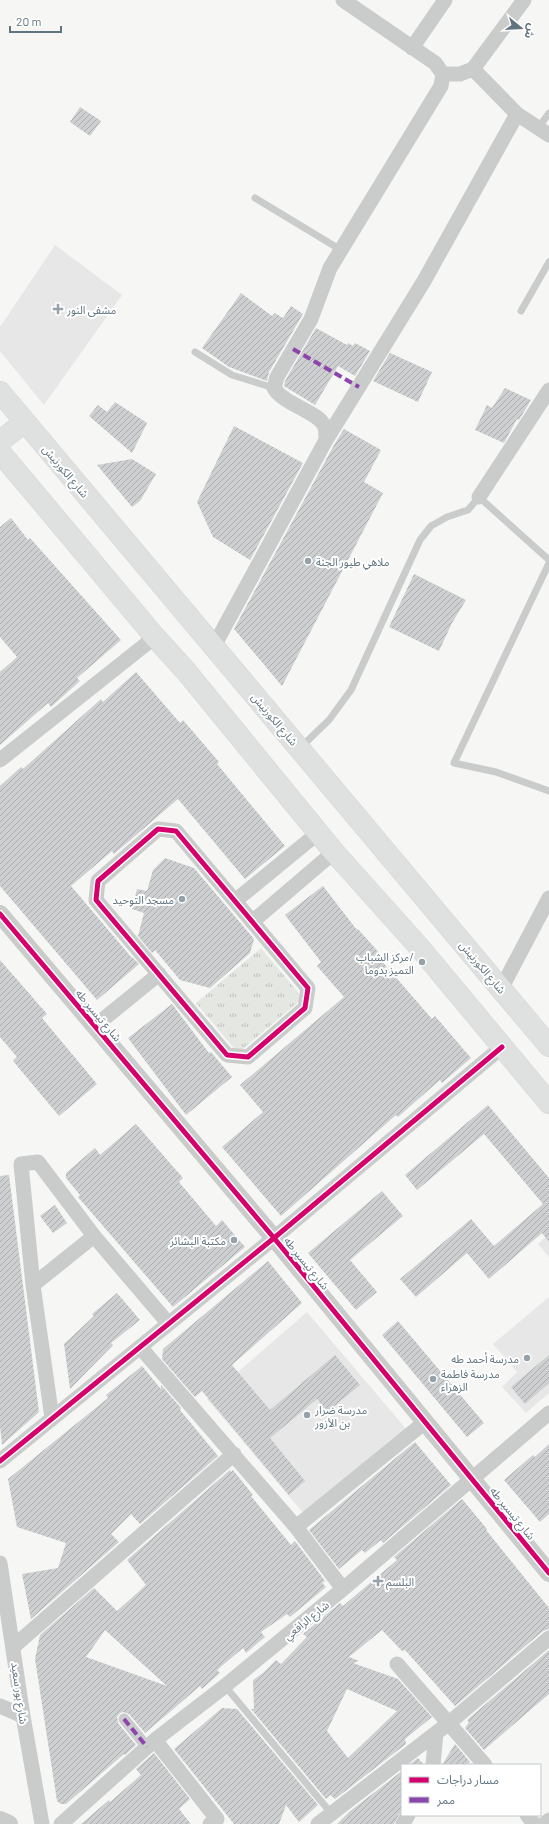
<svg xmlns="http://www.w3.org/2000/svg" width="549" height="1824" font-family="Barlow,'Noto Sans Arabic',sans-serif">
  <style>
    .built { fill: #e6e7e6 }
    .grass { fill: url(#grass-tufts) }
    .building { fill: url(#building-hatch); fill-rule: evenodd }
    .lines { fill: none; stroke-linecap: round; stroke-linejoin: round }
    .secondary-casing { stroke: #d3d4d4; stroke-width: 22 }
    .service { stroke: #cacccc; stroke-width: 7 }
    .pedestrian { stroke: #cacccc; stroke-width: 11 }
    .minor { stroke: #cacccc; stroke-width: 15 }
    .tertiary { stroke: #cacccc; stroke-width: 18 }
    .secondary { stroke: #dfe0e0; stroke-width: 21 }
    .quiet { stroke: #8e44ad; stroke-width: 4; stroke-dasharray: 8 4; stroke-linecap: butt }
    .cycleway-casing { stroke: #fff; stroke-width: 8 }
    .cycleway { stroke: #d6006c; stroke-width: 5 }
    .poi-dot { fill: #95a2a9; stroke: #fff; stroke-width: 1.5 }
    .labels { text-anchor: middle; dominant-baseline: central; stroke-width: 4; stroke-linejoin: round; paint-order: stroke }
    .poi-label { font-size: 11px; fill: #617580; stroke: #fff; text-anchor: start }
    .street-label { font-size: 11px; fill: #617580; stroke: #fff }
  </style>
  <defs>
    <pattern id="grass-tufts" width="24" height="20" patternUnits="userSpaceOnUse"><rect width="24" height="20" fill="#e5e8e2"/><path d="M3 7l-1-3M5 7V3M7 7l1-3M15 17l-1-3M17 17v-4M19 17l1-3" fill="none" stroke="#bdc1bc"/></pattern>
    <pattern id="building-hatch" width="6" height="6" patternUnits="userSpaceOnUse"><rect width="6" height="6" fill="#cdcfd0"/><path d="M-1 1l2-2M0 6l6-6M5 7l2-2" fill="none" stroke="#aaadae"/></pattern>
  </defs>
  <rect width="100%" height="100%" fill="#f6f6f5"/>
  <!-- built -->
  <path class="built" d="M55,245L122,295L44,405L0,351V327Z
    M549,1234V1257L538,1244Z
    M549,1297V1393L526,1413L502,1387L517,1372L493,1344Z
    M307,1312L407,1430L304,1514L207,1399Z"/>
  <!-- grass -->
  <path class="grass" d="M261,948L303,998L238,1053L196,1003Z"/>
  <!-- building -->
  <path class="building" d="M80,107L101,121L90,136L70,122Z
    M241,293L272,316L275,313L283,318L291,306L303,314L269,372L267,381L229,367L202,348Z
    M316,328L347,345L348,343L353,346L355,343L370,351L355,376L338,366L315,405L284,386L285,381Z
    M390,353L432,372L418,402L373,381Z
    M505,388L531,400L519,420L517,419L504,443L475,430L487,405L492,408Z
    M115,402L147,423L132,453L89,416L98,405L107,412Z
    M234,426L303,463L250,560L213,537L197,502Z
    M344,429L381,450L364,482L383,493L282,686L234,629L334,445Z
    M132,459L156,474L140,501L132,507L97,465Z
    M11,518L28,540L30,538L121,640L77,678L80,681L51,707L48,703L0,745V672L17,657L0,637V527Z
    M414,574L466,600L452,623L439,651L389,627Z
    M136,672L180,723L183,720L219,762L217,764L285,846L245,879L178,799L114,854L112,851L71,886L132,958V957L139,964L97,1000L0,886V786L21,767L23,769L101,699L103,702Z
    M165,858L194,868L254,939L250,953L210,988L180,980L155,950L152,953L138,936L144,913L132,909L137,889L147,891L153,870Z
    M323,886L357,930L358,929L382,956L380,959L432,1019L435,1016L471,1058L442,1083L440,1080L398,1117L396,1115L281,1216L222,1147L263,1112L240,1085L344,997L317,966L321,962L285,915Z
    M0,960L47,1014L42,1018L97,1084L59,1116L13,1061L17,1057L0,1037Z
    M172,1004L209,1053L211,1052L232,1077L186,1115L128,1038Z
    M488,1105L549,1178V1242L542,1233L489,1279L467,1253L416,1297L400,1279L471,1219L494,1246L543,1204L484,1134L417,1190L405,1175Z
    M136,1124L183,1178L179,1182L216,1226L222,1220L245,1247L173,1307L78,1197L80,1195L66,1178V1173L95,1148L100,1155Z
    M9,1175L39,1412L2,1445L0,1426V1176Z
    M382,1191L403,1216L350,1260L377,1292L356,1310L308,1253Z
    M55,1205L67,1223L53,1233L40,1216Z
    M268,1261L302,1303L232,1365L270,1410L335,1355L360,1385L327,1412L317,1399L270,1438L305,1481L289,1495L202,1391L195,1397L162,1359L163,1349Z
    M117,1293L140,1320L111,1343L113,1345L70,1389L64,1344L94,1316L92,1314Z
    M398,1321L484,1423L467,1437L382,1335Z
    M549,1355V1383L525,1404L511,1387Z
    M142,1366L161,1389V1385L181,1408L180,1410L218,1456L140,1524L131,1514L111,1534L119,1542L31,1619L22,1574L58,1568L66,1543L17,1527L8,1479L108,1398L106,1395Z
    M415,1442L451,1485L383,1543L381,1540L365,1553L362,1550L339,1569L309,1530Z
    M549,1444V1514L540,1522L504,1480L533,1455L535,1457Z
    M230,1470L231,1472L233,1470L253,1495L251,1496L291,1545L295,1541L325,1581L322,1583L326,1587L290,1617L287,1614L261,1632L265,1637L246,1653L243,1648L217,1670L220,1673L202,1689L200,1686L171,1711L145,1733L147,1735L129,1714L123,1712L120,1713L117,1717L118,1723L136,1745L125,1755L124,1754L66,1804H61L57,1801L35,1659L40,1635L94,1588L117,1611L146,1585L127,1560ZM105,1630L167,1686L86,1657Z
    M462,1499L487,1529L486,1530L549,1608V1629L543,1631L455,1706L405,1650L402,1651L382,1630L349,1657L359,1661L353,1663L398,1679L432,1717L405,1739L406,1744L335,1799L330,1795L326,1799L251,1709H254L253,1680L263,1673L276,1660L281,1664L307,1637L303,1634L340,1603L343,1606L397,1560L394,1557ZM347,1689L397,1711L348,1758L327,1731Z
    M549,1650V1694L484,1750L465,1728L469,1722L467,1720Z
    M222,1708L237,1709L318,1805L299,1822L286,1805L279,1824H234L174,1749Z
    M455,1744L470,1762L466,1765H442Z
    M154,1753L190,1799L179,1809L191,1824H81L109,1800L110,1802L141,1775L136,1769Z
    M418,1758L424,1765H409Z
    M402,1771V1809L394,1824H337L349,1812Z"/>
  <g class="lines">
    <!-- secondary casing -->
    <g class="secondary-casing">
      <path id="secondary" d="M0,392L549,1046
        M0,441L25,422
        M0,452L155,637L185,670L334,852L420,948L549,1103"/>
    </g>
    <!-- service -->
    <path class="service" d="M538,128L549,113
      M255,198L341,250
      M521,311L549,262
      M195,352L232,375L274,388
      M549,563L454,763L496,772L549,791
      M300,748L329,720L351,690L420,540L431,526L447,517L468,510L479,497L549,560
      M225,1686L331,1813"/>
    <!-- pedestrian -->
    <path class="pedestrian" d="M124,1719L147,1747"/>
    <!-- minor -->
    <path class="minor" d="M412,48L445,0
      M473,69L517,114L549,135
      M443,74H460L473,69L524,0
      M326,440C326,436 326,431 325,427C319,411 285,406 274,388L277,377L311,319L330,268L441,86L443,74L435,63L343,0
      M479,497L549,390
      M214,646L326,440L424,281L517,114
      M0,760L155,637
      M158,829L176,831L308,988L305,1008L248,1057L227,1055L96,900L98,881Z
      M235,901L318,833
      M252,922L334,852
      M501,989L549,898
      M95,1026L159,974
      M33,1285L94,1236
      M140,1347L296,1527L343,1589
      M52,1418L33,1285L21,1164L38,1162L94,1236L168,1323
      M0,1461L274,1238L502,1047
      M296,1527L425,1422
      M0,1563L23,1716L42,1824
      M13,1647L234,1454
      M397,1664L485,1765
      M0,1706L23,1716
      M155,1740L217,1819L210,1824
      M433,1765L436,1733
      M527,1815L534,1824
      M61,1824L155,1740L225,1686L343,1589L549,1413
      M318,1824L449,1723L549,1638
      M403,1824L408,1815
      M544,1824L549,1820"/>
    <!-- tertiary -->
    <path class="tertiary" d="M0,914L274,1238L549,1573
      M0,1820L9,1824"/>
    <!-- secondary -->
    <use href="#secondary" class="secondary"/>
    <!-- quiet -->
    <path class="quiet" d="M293,349L359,387
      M124,1719L147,1747"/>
    <!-- cycleway casing -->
    <g class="cycleway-casing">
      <path id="cycleway" d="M158,829L176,831L308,988L305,1008L248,1057L227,1055L96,900L98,881Z
        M0,914L274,1238L549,1573
        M0,1461L274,1238L502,1047"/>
    </g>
    <!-- cycleway -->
    <use href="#cycleway" class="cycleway"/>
  </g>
  <!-- markers -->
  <g class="poi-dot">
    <path d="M56 303h4v4h4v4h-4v4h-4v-4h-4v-4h4z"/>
    <circle cx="308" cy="561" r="4"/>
    <circle cx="182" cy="899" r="4"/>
    <circle cx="422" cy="962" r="4"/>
    <circle cx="234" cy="1240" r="4"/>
    <circle cx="527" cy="1358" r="4"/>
    <circle cx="433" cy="1379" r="4"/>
    <circle cx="307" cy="1415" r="4"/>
    <path d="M376 1575h4v4h4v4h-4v4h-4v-4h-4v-4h4z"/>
  </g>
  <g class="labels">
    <!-- poi labels -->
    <g class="poi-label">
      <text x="67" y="309">مشفى النور</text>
      <text x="316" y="561">ملاهي طيور الجنة</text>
      <text x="174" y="899" text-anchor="end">مسجد التوحيد</text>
      <text x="414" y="956" text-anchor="end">مركز الشباب/<tspan x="414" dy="13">التميز بدوما</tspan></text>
      <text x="226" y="1240" text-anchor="end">مكتبة البشائر</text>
      <text x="519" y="1358" text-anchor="end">مدرسة أحمد طه</text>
      <text x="441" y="1373">مدرسة فاطمة<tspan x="441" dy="13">الزهراء</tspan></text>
      <text x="315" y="1409">مدرسة ضرار<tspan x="315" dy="13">بن الأزور</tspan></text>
      <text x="386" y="1581">البلسم</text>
    </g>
    <!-- street labels -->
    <g class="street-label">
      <text transform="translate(66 471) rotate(50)">شارع الكورنيش</text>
      <text transform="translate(275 719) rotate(50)">شارع الكورنيش</text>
      <text transform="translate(483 967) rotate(50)">شارع الكورنيش</text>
      <text transform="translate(99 1015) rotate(50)">شارع تيسير طه</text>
      <text transform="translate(307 1263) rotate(51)">شارع تيسير طه</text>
      <text transform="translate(513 1513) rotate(51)">شارع تيسير طه</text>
      <text transform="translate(306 1620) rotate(-39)">شارع الرافعي</text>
      <text transform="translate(20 1693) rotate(82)">شارع بور سعيد</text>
    </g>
  </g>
  <!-- legend -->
  <rect x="401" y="1764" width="140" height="52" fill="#ffffff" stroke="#c0c8cc"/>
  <rect x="409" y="1777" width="20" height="6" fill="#d6006c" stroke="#c0c8cc"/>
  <text x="437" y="1784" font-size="12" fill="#617580">مسار دراجات</text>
  <rect x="409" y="1797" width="20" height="6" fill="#8e44ad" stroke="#c0c8cc"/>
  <text x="437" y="1804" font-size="12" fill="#617580">ممر</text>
  <!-- north arrow -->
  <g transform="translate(521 28) rotate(108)" stroke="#ffffff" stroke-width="3" paint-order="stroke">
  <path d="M0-3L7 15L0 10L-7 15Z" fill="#617580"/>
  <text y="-6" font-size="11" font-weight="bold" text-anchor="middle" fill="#617580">ش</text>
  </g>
  <!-- scale -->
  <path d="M10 26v6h51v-6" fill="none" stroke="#617580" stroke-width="2"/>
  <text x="16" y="26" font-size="12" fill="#617580" stroke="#ffffff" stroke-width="3" paint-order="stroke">20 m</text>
</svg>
